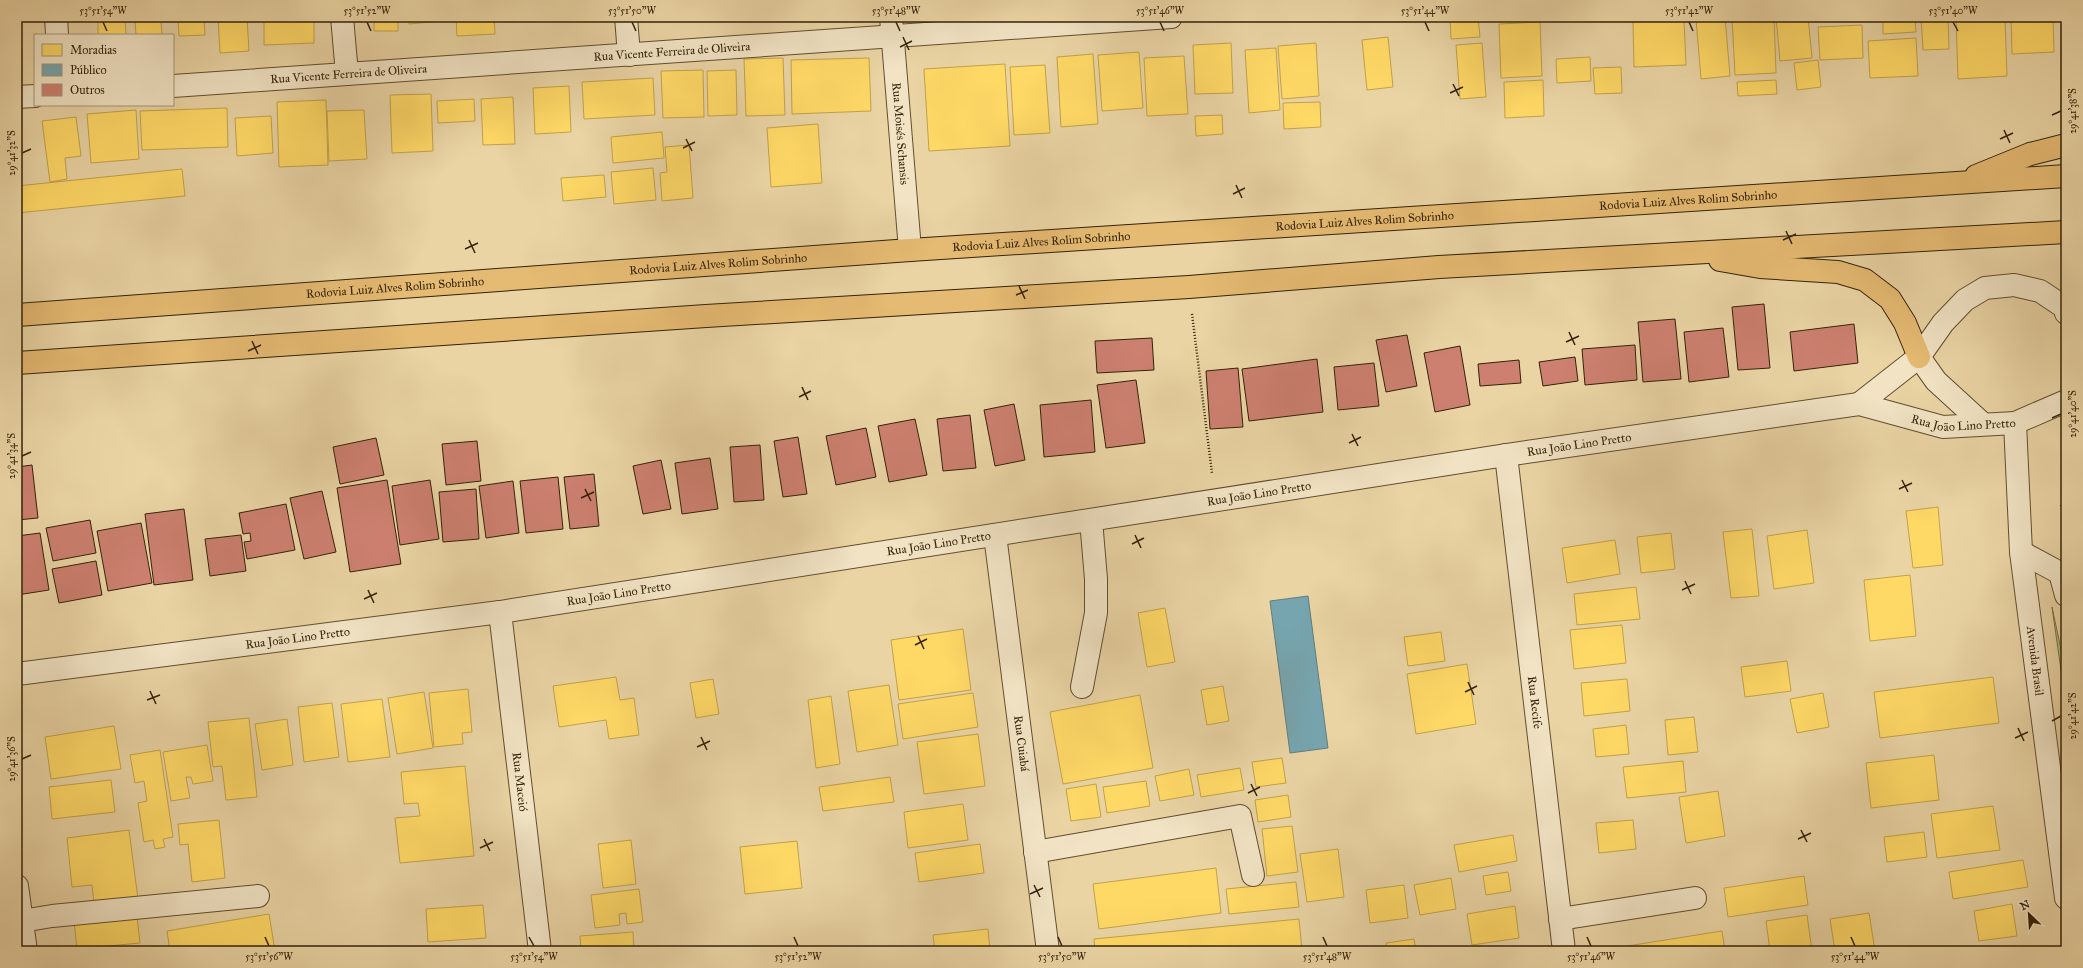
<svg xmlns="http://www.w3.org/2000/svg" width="2083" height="968" font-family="'IM FELL Great Primer',serif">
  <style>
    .green { fill: #b5bd87; stroke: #747047 }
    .homes { fill: #ffd966; stroke: #c2a24a }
    .public { fill: #76a5af; stroke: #627e7d }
    .building { fill: #cd8070; stroke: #332207 }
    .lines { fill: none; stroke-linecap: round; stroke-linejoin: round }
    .minor-casing { stroke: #614e2e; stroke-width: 24 }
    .highway-casing { stroke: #332207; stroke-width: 24 }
    .path { stroke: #332207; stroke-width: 2.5; stroke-dasharray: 1 2; stroke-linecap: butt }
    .minor { stroke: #f1e3c4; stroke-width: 22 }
    .highway { stroke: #e5ba72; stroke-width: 22 }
    .ticks { fill: none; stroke: #332207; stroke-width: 1.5 }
    .labels { text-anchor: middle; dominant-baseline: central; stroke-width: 4; stroke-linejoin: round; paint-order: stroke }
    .street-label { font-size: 12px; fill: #332207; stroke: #f1e3c4 }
    .neatline { fill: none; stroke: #332207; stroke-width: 1.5 }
    .ticks-label { font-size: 10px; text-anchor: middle; fill: #332207 }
  </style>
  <rect width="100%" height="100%" fill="#ead4a4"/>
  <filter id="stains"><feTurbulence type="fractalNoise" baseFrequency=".005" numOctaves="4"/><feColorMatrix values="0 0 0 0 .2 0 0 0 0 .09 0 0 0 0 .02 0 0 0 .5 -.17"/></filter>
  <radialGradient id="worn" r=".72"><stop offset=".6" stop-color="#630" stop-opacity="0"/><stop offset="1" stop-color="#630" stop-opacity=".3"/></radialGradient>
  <!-- green -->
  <path class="green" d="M2052,607L2066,673V705Z"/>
  <!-- homes -->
  <path class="homes" d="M17,17H20L22,60L17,61Z
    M98,17H125L126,35H98Z
    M178,17H204L205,35L179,36Z
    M218,17H247L249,51L220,53Z
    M264,17H314V43L264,45Z
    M374,17H398V31H374Z
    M408,17H451V20L409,24Z
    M456,17H494L495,34L457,36Z
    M541,17H572V19L541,21Z
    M1450,17H1478L1480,37L1451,39Z
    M1725,17L1730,76L1701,79L1696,19Z
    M1732,17H1774L1776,73L1735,75Z
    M1776,17H1808L1812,58L1780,61Z
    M1883,17H1915L1916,32L1883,34Z
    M1921,17H1948L1949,49L1923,50Z
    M1956,17H2005L2007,76L1958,79Z
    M2011,17H2053L2054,52L2012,54Z
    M161,20L162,35H136L135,21Z
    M1684,20L1686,65L1634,67L1633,22Z
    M1540,22L1542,76L1501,78L1499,24Z
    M1862,25L1863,58L1820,60L1818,27Z
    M1388,37L1393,87L1367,90L1362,40Z
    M1916,38L1918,76L1870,78L1868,41Z
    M1231,43L1233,93L1195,94L1193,45Z
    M1316,43L1319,96L1282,99L1278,46Z
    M1482,43L1486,97L1460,99L1456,45Z
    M1276,48L1280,110L1249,113L1245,50Z
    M1139,52L1143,108L1102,111L1098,55Z
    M1093,54L1098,124L1061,127L1057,57Z
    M1184,56L1188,114L1147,116L1144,58Z
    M1590,57L1591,81L1557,83L1556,59Z
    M783,58L785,115L746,116L744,59Z
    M869,58L871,111L792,114L791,60Z
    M1818,60L1821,87L1797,90L1794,63Z
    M1005,64L1010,146L929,151L924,69Z
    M1045,65L1050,133L1014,135L1010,67Z
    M1621,67L1622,93L1595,94L1593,68Z
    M703,70L704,117L663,118L661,71Z
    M736,70L737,115L708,116L707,71Z
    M653,78L655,115L584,119L582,82Z
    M1543,80L1544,116L1505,118L1504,82Z
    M1776,80L1777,94L1738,96L1737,82Z
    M569,86L571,132L535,134L533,88Z
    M431,94L433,151L392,153L390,95Z
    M513,97L515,144L483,145L481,99Z
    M474,99L475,121L438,123L437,101Z
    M326,100L328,165L279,167L277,102Z
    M1320,102L1321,127L1284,129L1283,103Z
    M227,108L228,147L142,150L140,111Z
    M136,110L139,159L91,163L87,114Z
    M364,110L367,159L329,161L327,111Z
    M1222,115L1223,134L1196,136L1195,116Z
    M271,116L273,153L237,156L235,118Z
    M76,117L81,156L65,158L67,179L50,182L42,121Z
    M818,124L822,183L771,187L767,128Z
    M662,132L664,158L613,163L611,137Z
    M689,145L693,198L662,201L660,173L667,172L665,147Z
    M653,168L656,200L614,204L611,172Z
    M182,169L185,196L17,213V186Z
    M604,175L606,197L563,201L561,178Z
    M1938,507L1943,565L1913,568L1906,511Z
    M1752,529L1759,596L1731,598L1723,532Z
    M1807,530L1814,583L1774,589L1767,536Z
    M1671,533L1675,569L1641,573L1637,537Z
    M1615,540L1620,574L1567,583L1562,548Z
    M1910,575L1916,636L1870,641L1864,580Z
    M1636,587L1640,619L1577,625L1574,594Z
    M1165,608L1175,662L1147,667L1138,613Z
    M1622,625L1626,663L1574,669L1570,630Z
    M963,629L971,690L899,700L891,640Z
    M1441,632L1445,661L1408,666L1404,637Z
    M1787,661L1791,691L1745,697L1741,667Z
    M1467,664L1476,724L1416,734L1407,674Z
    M616,677L620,700L634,698L639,735L609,739L606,720L559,727L553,686Z
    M1993,677L1999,723L1880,738L1874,692Z
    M713,679L719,714L696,718L690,683Z
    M1627,679L1630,711L1584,716L1581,683Z
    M889,685L898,745L857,752L848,691Z
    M1223,686L1229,721L1207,725L1201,690Z
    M468,689L472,732L462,733L463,744L434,747L429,693Z
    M424,692L433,748L397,754L388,698Z
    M973,693L978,727L903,739L898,704Z
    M1823,693L1829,727L1797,733L1790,699Z
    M1140,695L1153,768L1063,784L1050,712Z
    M831,696L840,764L816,768L808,700Z
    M382,699L390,757L348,762L341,704Z
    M332,703L339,757L304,762L298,707Z
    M1694,717L1698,752L1668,755L1665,720Z
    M249,718L257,797L226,800L222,766L213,767L208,722Z
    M287,719L293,765L262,770L255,724Z
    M1626,725L1629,754L1596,757L1593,729Z
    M114,726L121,769L51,779L45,737Z
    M978,734L985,786L924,794L917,742Z
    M207,745L213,781L193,784L191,777H186L190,798L171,801L163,752Z
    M160,750L173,837L163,839L165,847L155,849L153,840L144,842L138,803L147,801L144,781L135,783L130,755Z
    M1934,755L1939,800L1871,808L1866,763Z
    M1282,758L1286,783L1256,787L1252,762Z
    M1683,761L1686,792L1627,798L1623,767Z
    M465,766L474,856L400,863L395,818L420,816L418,803L404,804L401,772Z
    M1240,768L1244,790L1201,797L1197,775Z
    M1189,769L1194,795L1160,801L1155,776Z
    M890,777L894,802L823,811L819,787Z
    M111,780L115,812L52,819L49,787Z
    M1146,781L1150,806L1107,813L1103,787Z
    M1096,784L1101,817L1071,821L1066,789Z
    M1718,791L1725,836L1686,843L1679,797Z
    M1288,795L1291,817L1258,822L1255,800Z
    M963,804L968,840L908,848L904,812Z
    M1993,806L2000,850L1937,858L1931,814Z
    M219,820L225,878L192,882L188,844L180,845L178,824Z
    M1633,820L1636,849L1599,853L1596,823Z
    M1292,826L1298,872L1267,876L1262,829Z
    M129,830L138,899L94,904L92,885L72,887L67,838Z
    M1924,832L1927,857L1887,862L1884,837Z
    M1513,835L1517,861L1459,872L1454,845Z
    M631,840L636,884L603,888L598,844Z
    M797,841L802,888L745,894L740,847Z
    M980,844L984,873L919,882L915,853Z
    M1338,849L1344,897L1307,902L1300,854Z
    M2023,860L2028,887L1953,899L1949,872Z
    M1216,868L1221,913L1099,929L1093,884Z
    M1508,872L1511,891L1486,895L1483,876Z
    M1804,876L1808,905L1728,917L1724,888Z
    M1451,878L1456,909L1420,915L1414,885Z
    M1296,882L1299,907L1229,914L1226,889Z
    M1404,885L1408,918L1370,923L1366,890Z
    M639,889L643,922L627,924L626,913L619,914L620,925L595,928L591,895Z
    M2012,904L2017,936L1979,941L1974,911Z
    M483,905L486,938L428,942L426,909Z
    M1515,906L1519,938L1472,945L1467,914Z
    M1869,913L1875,951H1835L1830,919Z
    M269,914L275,951H170L167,931Z
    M1807,915L1812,951H1770L1766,921Z
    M137,916L140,943L77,949L74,922Z
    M1299,919L1302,951H1095L1094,939Z
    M988,929L990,951H935L933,935Z
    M1722,931L1725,951H1622L1621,947Z
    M633,932L634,951H581L580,936Z
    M1414,939L1416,951H1387L1386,943Z
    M2012,946L2013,951H1979Z"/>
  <!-- public -->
  <path class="public" d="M1308,596L1328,748L1290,753L1270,601Z"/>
  <!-- building -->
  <path class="building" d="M1764,304L1770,368L1738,370L1732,307Z
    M1675,319L1681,379L1643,382L1638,322Z
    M1854,324L1858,363L1794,371L1790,332Z
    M1723,328L1729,377L1689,382L1684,332Z
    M1407,335L1417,386L1386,392L1376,340Z
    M1152,338L1154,370L1097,373L1095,341Z
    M1635,345L1637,380L1585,385L1582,349Z
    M1460,346L1470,405L1435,412L1424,353Z
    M1575,357L1578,381L1543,386L1539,362Z
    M1317,359L1323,412L1249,421L1242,369Z
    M1519,360L1521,383L1480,386L1478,364Z
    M1374,363L1379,406L1338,410L1334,367Z
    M1238,368L1243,427L1210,429L1206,371Z
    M1136,380L1145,443L1106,448L1097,385Z
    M1091,400L1095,452L1044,457L1040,405Z
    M1014,404L1025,460L995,466L984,410Z
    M970,415L976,468L943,471L937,419Z
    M915,419L927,475L889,482L878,426Z
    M866,428L876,477L836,485L826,436Z
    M798,437L807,494L783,497L774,441Z
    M376,438L384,475L340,484L333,447Z
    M477,441L481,481L446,485L442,444Z
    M760,445L764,500L734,502L730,447Z
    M710,458L718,509L682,514L675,463Z
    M661,460L671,509L643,514L633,466Z
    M32,465L38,518L17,520V467Z
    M594,474L599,526L570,529L564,477Z
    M558,477L563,529L526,533L520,481Z
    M387,480L401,564L350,572L337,488Z
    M430,480L439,539L400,545L392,486Z
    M513,481L519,533L486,538L479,486Z
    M476,489L479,539L443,542L439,492Z
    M322,491L336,552L304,559L290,498Z
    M286,504L295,550L247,559L244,542L251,541L250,533L243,534L239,513Z
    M184,509L193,580L154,585L145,514Z
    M90,520L96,553L53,561L46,528Z
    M141,523L152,583L108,591L97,531Z
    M40,533L49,590L17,595V536Z
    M241,535L246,571L210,576L205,539Z
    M96,561L102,595L59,603L52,569Z"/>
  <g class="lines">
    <!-- minor casing -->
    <g class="minor-casing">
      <g id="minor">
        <path d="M56,17L57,35"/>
        <path d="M342,17L347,74"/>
        <path d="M626,17L629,55"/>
        <path id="s1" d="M891,17L910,250"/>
        <path id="s2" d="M173,86L1171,17"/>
        <path d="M17,97L35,96"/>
        <path d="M1919,357L1936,381L1983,424"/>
        <path d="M1859,404L1919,357L1943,323L1965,300L1985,288L2014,285L2040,291L2064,307L2066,313"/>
        <path id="s3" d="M2015,423L2021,552L2066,898"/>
        <path id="s4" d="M1506,455L1564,951"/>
        <path id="s5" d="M995,535L1048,951"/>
        <path d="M2021,552L2060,573L2066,595"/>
        <path id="s6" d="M500,612L540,951"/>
        <path id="s7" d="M17,674L500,612L1506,455L1859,404L1943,427L2015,423L2066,401"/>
        <path d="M1082,687L1096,613V579L1091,520"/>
        <path d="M1035,852L1240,816L1253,875"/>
        <path d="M17,886L26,951"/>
        <path d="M1560,919L1695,898"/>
        <path d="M22,921L52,916L258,896"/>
      </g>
    </g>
    <!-- highway casing -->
    <g class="highway-casing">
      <g id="highway">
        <path d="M1976,176L2030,154L2066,145"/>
        <path d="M1720,260L1760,267L1838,272L1865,280L1890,299L1905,323L1919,357"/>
        <path id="s8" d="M17,315L910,250L2066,176"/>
        <path d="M17,363L706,316L1189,287L1439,267L2066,232"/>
      </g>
    </g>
    <!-- path -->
    <path class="path" d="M1192,314L1212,473
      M2061,505L2066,522"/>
    <!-- minor -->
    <use href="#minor" class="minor"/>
    <!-- highway -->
    <use href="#highway" class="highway"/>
  </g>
  <!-- ticks -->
  <path class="ticks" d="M103,22L107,31M367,22L371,31M632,22L636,31M896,22L900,31M1160,22L1164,31M1425,22L1429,31M1689,22L1693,31M1953,22L1958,31M903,37L909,50M900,47L912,41M1453,84L1459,96M1450,93L1463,87M2052,115L2061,111M2004,130L2010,143M686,139L692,151M2000,139L2013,133M683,148L695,142M22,153L31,149M1236,185L1242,198M1233,194L1245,188M1786,231L1792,244M469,240L475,253M1783,240L1796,234M465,249L478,243M1019,286L1025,299M1016,295L1028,290M1569,332L1575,345M252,341L258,354M1566,342L1579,336M248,351L261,345M802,387L808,400M799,397L811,391M2052,418L2061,414M1352,434L1358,446M1349,443L1361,437M22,456L31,452M1902,480L1908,492M585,489L591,501M1899,489L1912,483M581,498L594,492M1135,535L1141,548M1132,544L1144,538M1685,581L1691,594M368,590L374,603M1682,590L1695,584M364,599L377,593M918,636L924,649M915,645L927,639M1468,682L1474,695M150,691L156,704M1465,692L1477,686M147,700L160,695M2052,721L2061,716M2018,728L2024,741M701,737L707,750M2015,738L2028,732M697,747L710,741M22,759L31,755M1251,784L1257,796M1248,793L1260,787M1801,830L1807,842M484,839L490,851M1798,839L1811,833M480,848L493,842M1034,885L1040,897M1030,894L1043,888M265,937L269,946M529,937L534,946M794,937L798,946M1058,937L1062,946M1323,937L1327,946M1587,937L1591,946M1851,937L1855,946"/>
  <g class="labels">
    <!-- street labels -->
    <g class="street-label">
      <text stroke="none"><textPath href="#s2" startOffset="500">Rua Vicente Ferreira de Oliveira</textPath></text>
      <text stroke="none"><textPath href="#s2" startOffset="176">Rua Vicente Ferreira de Oliveira</textPath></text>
      <text stroke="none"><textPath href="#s1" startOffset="117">Rua Moisés Schansis</textPath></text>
      <text stroke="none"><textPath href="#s8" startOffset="1675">Rodovia Luiz Alves Rolim Sobrinho</textPath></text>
      <text stroke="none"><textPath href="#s8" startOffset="1351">Rodovia Luiz Alves Rolim Sobrinho</textPath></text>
      <text stroke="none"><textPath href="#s8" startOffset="1027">Rodovia Luiz Alves Rolim Sobrinho</textPath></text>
      <text stroke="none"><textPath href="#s8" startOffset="703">Rodovia Luiz Alves Rolim Sobrinho</textPath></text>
      <text stroke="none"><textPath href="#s8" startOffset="379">Rodovia Luiz Alves Rolim Sobrinho</textPath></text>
      <text stroke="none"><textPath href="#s7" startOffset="1969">Rua João Lino Pretto</textPath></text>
      <text stroke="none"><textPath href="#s7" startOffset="1579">Rua João Lino Pretto</textPath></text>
      <text stroke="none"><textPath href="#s7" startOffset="1255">Rua João Lino Pretto</textPath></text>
      <text stroke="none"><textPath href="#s7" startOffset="931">Rua João Lino Pretto</textPath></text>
      <text stroke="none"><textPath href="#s7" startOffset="607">Rua João Lino Pretto</textPath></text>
      <text stroke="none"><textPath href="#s7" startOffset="283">Rua João Lino Pretto</textPath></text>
      <text stroke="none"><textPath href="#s3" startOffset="239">Avenida Brasil</textPath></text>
      <text stroke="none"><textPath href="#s4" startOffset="249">Rua Recife</textPath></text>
      <text stroke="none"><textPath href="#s5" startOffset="210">Rua Cuiabá</textPath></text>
      <text stroke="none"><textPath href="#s6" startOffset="171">Rua Maceió</textPath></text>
    </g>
  </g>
  <!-- margin -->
  <rect width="2083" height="968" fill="none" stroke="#ead4a4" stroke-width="44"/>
  <!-- legend -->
  <rect x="34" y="34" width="140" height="72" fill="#f1e3c4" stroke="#a59678"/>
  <rect x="42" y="44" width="20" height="12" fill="#ffd966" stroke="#a59678"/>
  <text x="70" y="54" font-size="12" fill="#332207">Moradias</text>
  <rect x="42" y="64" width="20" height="12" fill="#76a5af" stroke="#a59678"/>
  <text x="70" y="74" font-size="12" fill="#332207">Público</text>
  <rect x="42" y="84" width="20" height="12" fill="#cd8070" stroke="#a59678"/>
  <text x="70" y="94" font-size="12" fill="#332207">Outros</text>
  <!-- north arrow -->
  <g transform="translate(2029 914) rotate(335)" stroke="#f1e3c4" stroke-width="3" paint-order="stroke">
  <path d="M0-3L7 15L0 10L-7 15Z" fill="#332207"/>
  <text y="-6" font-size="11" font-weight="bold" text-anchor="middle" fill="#332207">N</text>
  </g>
  <rect x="22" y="22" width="2039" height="924" class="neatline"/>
  <g class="ticks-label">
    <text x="103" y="14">53°51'54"W</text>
    <text x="367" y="14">53°51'52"W</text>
    <text x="632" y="14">53°51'50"W</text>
    <text x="896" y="14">53°51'48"W</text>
    <text x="1160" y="14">53°51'46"W</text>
    <text x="1425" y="14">53°51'44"W</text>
    <text x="1689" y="14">53°51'42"W</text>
    <text x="1953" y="14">53°51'40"W</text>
    <text transform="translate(2072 111) rotate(-90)" y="4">29°41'38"S</text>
    <text transform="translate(11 153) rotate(-90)" y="4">29°41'32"S</text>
    <text transform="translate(2072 414) rotate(-90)" y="4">29°41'40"S</text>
    <text transform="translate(11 456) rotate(-90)" y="4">29°41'34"S</text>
    <text transform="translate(2072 716) rotate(-90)" y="4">29°41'42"S</text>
    <text transform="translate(11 759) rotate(-90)" y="4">29°41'36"S</text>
    <text x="269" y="960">53°51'56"W</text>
    <text x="534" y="960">53°51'54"W</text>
    <text x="798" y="960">53°51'52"W</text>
    <text x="1062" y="960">53°51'50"W</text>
    <text x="1327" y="960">53°51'48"W</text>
    <text x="1591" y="960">53°51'46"W</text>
    <text x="1855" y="960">53°51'44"W</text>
  </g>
  <rect width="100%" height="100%" filter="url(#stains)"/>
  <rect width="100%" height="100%" fill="url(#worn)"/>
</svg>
